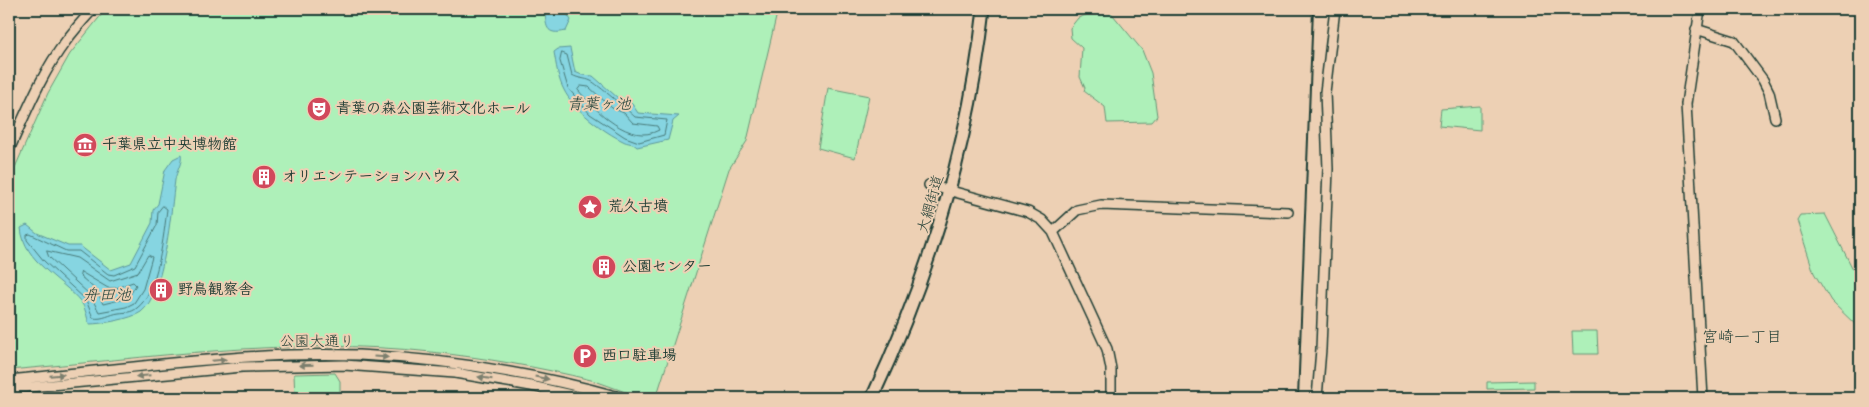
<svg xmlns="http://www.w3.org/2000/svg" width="1869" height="407" font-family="Kalam,'Klee One',sans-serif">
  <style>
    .green { fill: #aef0b9; stroke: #669676 }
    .water { fill: #86d5e1; stroke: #5d989c }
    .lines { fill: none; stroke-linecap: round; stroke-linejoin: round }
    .shore { stroke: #487a79; stroke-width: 1 }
    .tertiary-casing { stroke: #1f3d34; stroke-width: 12 }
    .primary-casing { stroke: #1f3d34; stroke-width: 15 }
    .tertiary { stroke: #edd0b4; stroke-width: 9 }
    .primary { stroke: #edd0b4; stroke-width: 11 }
    .rail { stroke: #1f3d34; stroke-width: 2 }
    .oneway { fill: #7c7f6e }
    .labels { text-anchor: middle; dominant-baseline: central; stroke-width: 4; stroke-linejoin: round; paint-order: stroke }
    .poi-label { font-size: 15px; font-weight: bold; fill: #1f3d34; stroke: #edd0b4; text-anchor: start }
    .street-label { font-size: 15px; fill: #1f3d34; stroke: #edd0b4 }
    .water-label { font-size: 16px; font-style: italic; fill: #24453d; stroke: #edd0b4 }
    .neighbourhood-label { font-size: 16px; fill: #1f3d34; stroke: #edd0b4 }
  </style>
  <rect width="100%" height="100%" fill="#edd0b4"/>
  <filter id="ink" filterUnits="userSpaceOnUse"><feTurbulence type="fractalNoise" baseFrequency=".02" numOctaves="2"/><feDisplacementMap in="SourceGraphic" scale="10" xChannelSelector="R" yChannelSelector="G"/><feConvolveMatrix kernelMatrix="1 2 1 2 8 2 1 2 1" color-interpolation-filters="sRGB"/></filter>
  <g filter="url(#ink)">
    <!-- green -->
    <path class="green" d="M106,9H778L747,141L729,169L656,398C635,398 612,386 591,380C539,367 485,358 431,352C290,336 149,358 9,370V181L48,93L70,54Z
      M1100,9H1108L1142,50L1151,73L1157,116L1152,122L1107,123L1105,107L1084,91L1085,88L1080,77L1082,48L1071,38L1070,28L1078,18Z
      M828,88L869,96L855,158L818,148Z
      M1480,106V130L1439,126L1441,109Z
      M1825,214L1860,283V329L1831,301L1814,273L1797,220L1800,215Z
      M1572,331H1597L1598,354H1573Z
      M335,373L340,381V398H295L294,374Z
      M1534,381V388L1487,389V382Z"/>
    <!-- water -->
    <path class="water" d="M545,9H563L571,20L566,31C545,36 546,26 545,9Z
      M570,48L575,72L582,75L593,76L618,98L632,104L638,113L679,116L673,121L668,140L637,147C632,142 628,144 623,141C604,132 573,109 564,90C558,79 556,64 554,52L558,49Z
      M181,155C183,162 176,172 175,180C171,210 165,294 141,312C131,319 102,324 89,324C87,317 85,307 81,302C61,278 24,262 21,228L27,225L37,233L68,246H80L111,270L131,263L152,223L153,210L158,204L165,170L173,159Z"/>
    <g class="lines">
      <!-- shore -->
      <path class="shore" d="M562,53L567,55L572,75C579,79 585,78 591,81C596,83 631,113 635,117L667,120L664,135L639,142L625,137L590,114L568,88L560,61Z
        M581,86L589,87L612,108L624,113L633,123L657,126L659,130C630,146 596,111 578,90Z
        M163,206L167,209C164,233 158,293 137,308C131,313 126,312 119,313C110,314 103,320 93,318L86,300L44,261L27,240V235L30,234L66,251H79L108,274L114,275L135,266L157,225L158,212Z
        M47,251L77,258L110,281L138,272L148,255L152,257L143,289L134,303L126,307L99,312L90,295L49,257Z
        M81,272L108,288H116L133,282L136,285L128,298L103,304L97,291L80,276Z"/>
      <!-- tertiary casing -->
      <g class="tertiary-casing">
        <path id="tertiary" d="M1700,9L1686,104L1703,398
          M1696,29L1734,41L1763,80L1769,92L1775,118
          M9,150C26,113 41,74 66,41C74,30 84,19 93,9
          M929,185L1028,212L1042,220L1053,232L1107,349L1111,369V398
          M1053,232L1077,210L1101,205L1288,212
          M9,380C125,369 242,351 359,355C448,359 537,374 623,398
          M9,389L242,367L344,365L455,373L531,386L584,398
          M1317,398L1321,349L1328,169L1325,92L1335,9"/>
      </g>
      <!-- primary casing -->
      <g class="primary-casing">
        <path id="primary" d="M872,398C930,274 969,145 984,9"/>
      </g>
      <!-- tertiary -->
      <use href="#tertiary" class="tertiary"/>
      <!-- primary -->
      <use href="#primary" class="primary"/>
      <!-- rail -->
      <path class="rail" d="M1298,398L1313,9"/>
    </g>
    <!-- one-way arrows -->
    <defs><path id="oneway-solid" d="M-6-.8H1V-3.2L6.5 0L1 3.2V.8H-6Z" transform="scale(1.25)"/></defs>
    <g class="oneway">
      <use href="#oneway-solid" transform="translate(381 357) rotate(4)"/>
      <use href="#oneway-solid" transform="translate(219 360) rotate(-5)"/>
      <use href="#oneway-solid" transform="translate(306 365) rotate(179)"/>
      <use href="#oneway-solid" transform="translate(57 375) rotate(-5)"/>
      <use href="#oneway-solid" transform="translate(143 376) rotate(175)"/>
      <use href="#oneway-solid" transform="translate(485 378) rotate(-171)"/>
      <use href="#oneway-solid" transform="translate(542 378) rotate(11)"/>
    </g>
  </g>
  <!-- icons -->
  <defs>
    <g id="theatre-disc" transform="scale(1.25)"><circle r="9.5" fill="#d1495b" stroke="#edd0b4"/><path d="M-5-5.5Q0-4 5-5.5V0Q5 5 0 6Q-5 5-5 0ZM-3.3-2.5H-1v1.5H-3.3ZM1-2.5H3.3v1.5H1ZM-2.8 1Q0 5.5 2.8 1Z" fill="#fff"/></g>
    <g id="museum-disc" transform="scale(1.25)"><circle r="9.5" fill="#d1495b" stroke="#edd0b4"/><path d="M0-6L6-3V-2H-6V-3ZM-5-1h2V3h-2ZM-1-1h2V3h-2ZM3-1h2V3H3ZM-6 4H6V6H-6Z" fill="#fff"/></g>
    <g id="building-disc" transform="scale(1.25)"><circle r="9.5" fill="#d1495b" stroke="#edd0b4"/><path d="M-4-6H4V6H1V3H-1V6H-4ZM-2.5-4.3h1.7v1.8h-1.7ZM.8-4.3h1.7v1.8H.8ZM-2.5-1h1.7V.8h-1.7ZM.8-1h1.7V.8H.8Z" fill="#fff"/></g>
    <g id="sight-disc" transform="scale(1.25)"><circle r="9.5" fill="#d1495b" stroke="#edd0b4"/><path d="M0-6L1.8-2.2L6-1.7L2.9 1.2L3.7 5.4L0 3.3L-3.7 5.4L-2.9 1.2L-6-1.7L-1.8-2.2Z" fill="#fff"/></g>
    <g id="parking-disc" transform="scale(1.25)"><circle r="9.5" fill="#d1495b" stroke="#edd0b4"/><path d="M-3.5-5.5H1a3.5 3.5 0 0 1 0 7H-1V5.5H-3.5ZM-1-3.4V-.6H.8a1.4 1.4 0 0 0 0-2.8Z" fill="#fff"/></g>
  </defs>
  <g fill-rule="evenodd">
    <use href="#theatre-disc" x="319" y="109"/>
    <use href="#museum-disc" x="85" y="145"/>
    <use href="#building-disc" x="264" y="177"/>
    <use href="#sight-disc" x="590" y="207"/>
    <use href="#building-disc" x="604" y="267"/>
    <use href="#building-disc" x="161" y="290"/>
    <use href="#parking-disc" x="585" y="356"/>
  </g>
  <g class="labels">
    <!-- poi labels -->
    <g class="poi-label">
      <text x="336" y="109">青葉の森公園芸術文化ホール</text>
      <text x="102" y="145">千葉県立中央博物館</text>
      <text x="282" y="177">オリエンテーションハウス</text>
      <text x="608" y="207">荒久古墳</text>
      <text x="622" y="267">公園センター</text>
      <text x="178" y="290">野鳥観察舎</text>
      <text x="602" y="356">西口駐車場</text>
    </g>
    <!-- street labels -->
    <g class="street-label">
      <text transform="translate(931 204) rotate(-74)">大網街道</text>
      <text x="317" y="342">公園大通り</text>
    </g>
    <!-- water labels -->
    <g class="water-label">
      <text x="599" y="104">青葉ヶ池</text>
      <text x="107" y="295">舟田池</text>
    </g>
    <!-- neighbourhood labels -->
    <g class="neighbourhood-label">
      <text x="1742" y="337">宮崎一丁目</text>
    </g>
  </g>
  <!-- margin -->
  <rect width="1869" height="407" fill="none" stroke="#edd0b4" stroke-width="30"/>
  <rect x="15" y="15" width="1839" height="377" fill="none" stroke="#1f3d34" stroke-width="2" filter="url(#ink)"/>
</svg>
